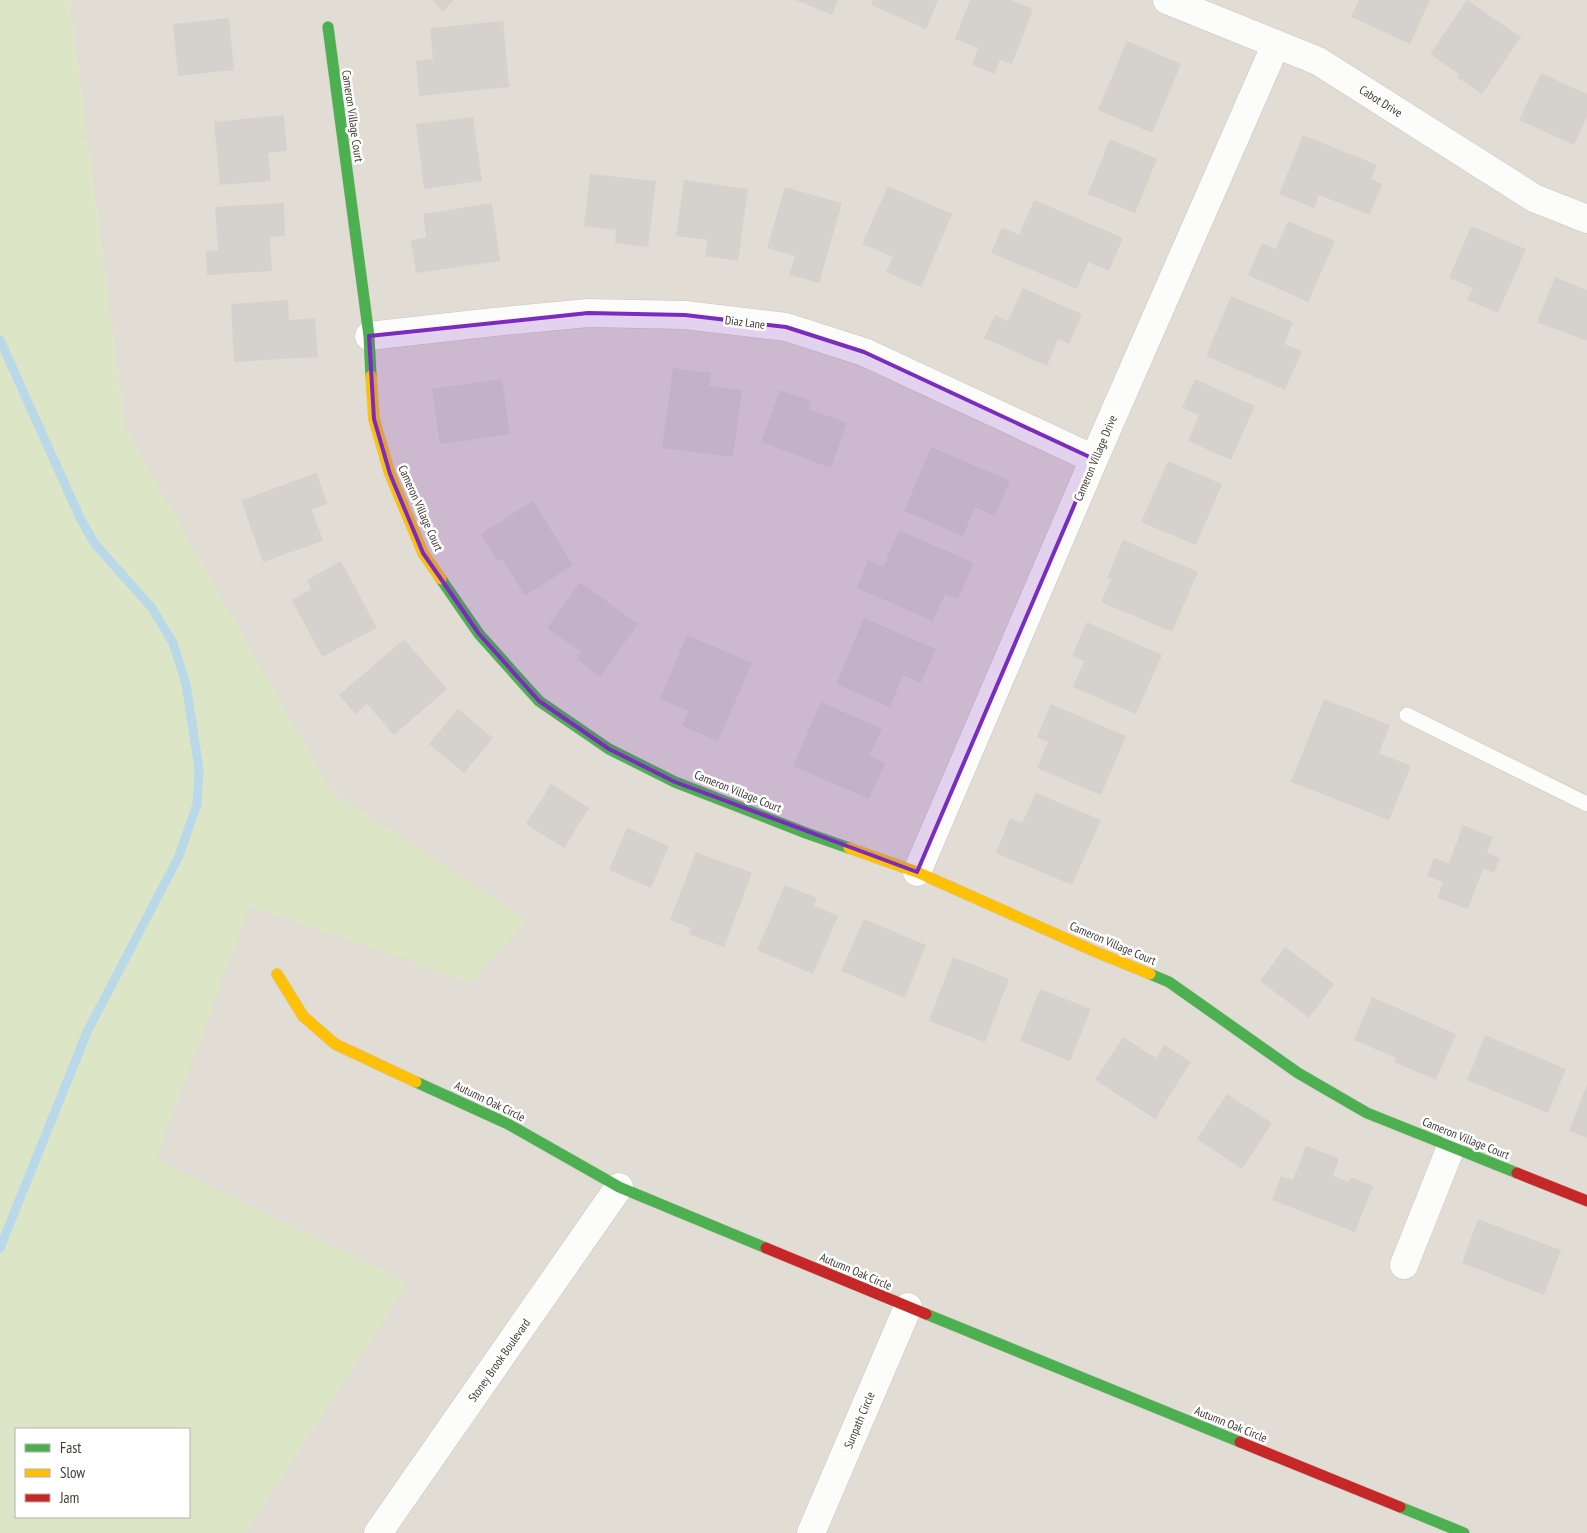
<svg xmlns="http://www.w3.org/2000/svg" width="1587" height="1533" font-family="'PT Sans Narrow',sans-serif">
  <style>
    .residential { fill: #e1dcd4 }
    .green { fill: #dce6c7; fill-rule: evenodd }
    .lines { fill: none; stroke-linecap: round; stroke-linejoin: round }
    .stream { stroke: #b9d9e9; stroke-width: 9 }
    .building { fill: #d5d2cd }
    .lane-casing { stroke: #c9c6c2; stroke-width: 16 }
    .street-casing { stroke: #c9c6c2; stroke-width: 29 }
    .fast-casing { stroke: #cdc8bf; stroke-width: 12 }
    .slow-casing { stroke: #cdc8bf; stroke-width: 12 }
    .jam-casing { stroke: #cdc8bf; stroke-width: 12 }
    .lane { stroke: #fcfcfb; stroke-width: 15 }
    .street { stroke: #fcfcfb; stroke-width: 28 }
    .fast { stroke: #4caf50; stroke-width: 11 }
    .slow { stroke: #ffc107; stroke-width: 11 }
    .jam { stroke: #c62828; stroke-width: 11 }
    .marked { fill: #7b2cbf; fill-opacity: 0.2; stroke: #7b2cbf; stroke-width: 4; stroke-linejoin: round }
    .labels { text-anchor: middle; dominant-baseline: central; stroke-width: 5; stroke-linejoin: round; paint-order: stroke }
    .street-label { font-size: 12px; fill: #413b34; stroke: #fff }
  </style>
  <rect width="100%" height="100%" fill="#edeae6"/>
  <!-- residential -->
  <path class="residential" d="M69,0H1587V1533H0V1485L16,1517H189V1429H21L125,427Z"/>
  <!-- green -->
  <path class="green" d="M0,0H69L125,427L332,792L527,920L471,983L250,906L156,1159L408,1283L246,1533H0ZM16,1429H189V1517H16Z"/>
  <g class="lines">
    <!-- stream -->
    <path class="stream" d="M0,340L81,520L95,544L152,608L173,643L186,684L199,769L197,804L179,856L87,1032L0,1248"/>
  </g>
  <!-- building -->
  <path class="building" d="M433,0H454L443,11Z
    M796,0H838L832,15Z
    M873,0H938L926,29L871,5Z
    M970,0H1011L1033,9L1012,64L1000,60L994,74L972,65L978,48L955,39Z
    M1359,0H1430L1410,44L1351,17Z
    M1467,0L1521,37L1482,94L1457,77L1459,74L1430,54Z
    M229,18L234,70L178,76L173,24Z
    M503,21L509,87L419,96L416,61L433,59L430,28Z
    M1127,41L1181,64L1152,133L1098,110Z
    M1541,73L1587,94V116L1574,145L1519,120Z
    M284,115L287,151L268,153L271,181L220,185L214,122Z
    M473,117L482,181L424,189L416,124Z
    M1303,135L1377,165L1371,179L1382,184L1370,215L1319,195L1314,208L1279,194Z
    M1110,139L1157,159L1135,213L1088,194Z
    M590,174L656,181L648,247L615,243L616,230L584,226Z
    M684,180L748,189L738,261L705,256L708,240L676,236Z
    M888,186L952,214L921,287L886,272L893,257L862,244Z
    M785,187L842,203L819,283L789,275L795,256L767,248Z
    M1034,200L1123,238L1109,271L1088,262L1077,289L991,253L1002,227L1019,235Z
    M284,203L285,236L270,237L272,271L207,275L206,251L218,250L215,207Z
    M492,203L500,261L416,273L411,240L426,237L423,214Z
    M1288,221L1335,241L1308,302L1248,275L1262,243L1276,249Z
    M1471,226L1526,249L1498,313L1467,300L1473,288L1449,278Z
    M1555,277L1587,290V341L1537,322Z
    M1023,288L1082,314L1069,344L1058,339L1047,366L984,338L995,315L1008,321Z
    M1231,296L1293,322L1284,344L1302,351L1285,390L1206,356Z
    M288,300L289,320L315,318L318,357L234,362L231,304Z
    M673,368L711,373L709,386L742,390L733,457L662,448Z
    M502,379L510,434L440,444L432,389Z
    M1195,379L1255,406L1231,460L1188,441L1199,415L1182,408Z
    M780,390L811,401L808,409L847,423L831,468L761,442Z
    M931,447L1010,481L995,516L975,507L963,536L904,511Z
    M1168,461L1222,484L1196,545L1141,522Z
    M317,473L327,504L312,509L323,541L263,562L241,500Z
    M533,501L573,565L525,596L502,559L498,561L481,534Z
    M899,530L974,563L958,599L945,594L933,621L857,588L868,560L883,567Z
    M1123,540L1198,572L1172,632L1101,602L1111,579L1107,578Z
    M341,561L377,628L322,657L292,600L311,589L307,580Z
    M580,582L638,624L600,677L576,659L581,652L547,628Z
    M864,618L936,649L921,683L903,675L890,707L836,684Z
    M1087,622L1162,655L1136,714L1073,687L1084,661L1072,656Z
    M687,635L752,663L718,741L682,726L689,711L660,699Z
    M404,639L447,689L394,735L367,704L355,714L339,695Z
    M1324,699L1390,725L1379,753L1411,766L1389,820L1291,782Z
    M821,702L882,729L869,756L885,763L869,799L793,766Z
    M1051,704L1126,736L1101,795L1037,768L1048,742L1037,737Z
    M458,709L493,738L464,773L429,744Z
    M551,784L589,808L564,848L526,824Z
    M1036,793L1101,820L1072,885L996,853L1010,818L1022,823Z
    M1463,825L1493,837L1487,853L1500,858L1494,873L1483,869L1468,909L1437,898L1443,882L1427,876L1434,858L1449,863Z
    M627,828L669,846L651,888L609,870Z
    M696,852L752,873L724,947L689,934L691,928L670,920Z
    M785,885L817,898L814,906L838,916L813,974L757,950Z
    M864,919L926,945L905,998L841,971Z
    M1285,947L1334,984L1309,1018L1260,981Z
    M953,957L1009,979L985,1042L929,1021Z
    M1040,989L1091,1009L1070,1061L1020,1041Z
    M1372,997L1456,1034L1436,1080L1394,1062L1396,1058L1354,1040Z
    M1485,1035L1566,1069L1548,1113L1467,1080Z
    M1123,1037L1156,1058L1164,1045L1191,1062L1155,1119L1095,1080Z
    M1587,1084V1138L1569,1131Z
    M1227,1094L1272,1123L1242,1169L1197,1139Z
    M1306,1146L1339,1158L1333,1176L1349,1182L1351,1177L1373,1186L1355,1232L1272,1200L1281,1176L1293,1180Z
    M1478,1219L1561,1250L1544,1295L1462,1263Z"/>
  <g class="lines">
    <!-- lane casing -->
    <g class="lane-casing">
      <path id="lane" d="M1407,715L1587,804"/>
    </g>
    <!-- street casing -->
    <g class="street-casing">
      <path id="street" d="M1167,0L1318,61L1534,198L1587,219
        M369,336L494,322L588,313L685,315L786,327L864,352L1094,459
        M917,872L1094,459L1276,44
        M1404,1265L1451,1147
        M378,1533L619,1187
        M811,1533L908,1307"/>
    </g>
    <!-- fast casing -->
    <g class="fast-casing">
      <path id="fast" d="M328,27L369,336L371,376
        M441,579L479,634L539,701L609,749L675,782L806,833L849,848
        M1150,974L1169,982L1298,1073L1367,1113L1517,1173
        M416,1082L508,1124L619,1187L766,1248
        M926,1314L1240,1442
        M1400,1507L1464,1533"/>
    </g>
    <!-- slow casing -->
    <g class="slow-casing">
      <path id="slow" d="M371,376L374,419L390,474L423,553L441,579
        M849,848L917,872L1096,952L1150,974
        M277,974L303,1016L335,1044L416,1082"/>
    </g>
    <!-- jam casing -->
    <g class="jam-casing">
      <path id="jam" d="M1517,1173L1587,1201
        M766,1248L926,1314
        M1240,1442L1400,1507"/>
    </g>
    <!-- lane -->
    <use href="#lane" class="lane"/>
    <!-- street -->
    <use href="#street" class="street"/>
    <!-- fast -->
    <use href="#fast" class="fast"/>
    <!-- slow -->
    <use href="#slow" class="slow"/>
    <!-- jam -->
    <use href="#jam" class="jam"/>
  </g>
  <!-- marked area -->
  <path class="marked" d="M588,313L685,315L786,327L864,352L1094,459L917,872L675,782L609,749L539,701L479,634L423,553L390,474L374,419L369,336Z"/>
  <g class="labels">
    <!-- street labels -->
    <g class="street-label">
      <text transform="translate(1381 101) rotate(32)">Cabot Drive</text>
      <text transform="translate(353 116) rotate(82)">Cameron Village Court</text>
      <text transform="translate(745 322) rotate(7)">Diaz Lane</text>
      <text transform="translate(1095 458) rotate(-67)">Cameron Village Drive</text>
      <text transform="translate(421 508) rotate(66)">Cameron Village Court</text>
      <text transform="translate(738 791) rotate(22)">Cameron Village Court</text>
      <text transform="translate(1113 943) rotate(23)">Cameron Village Court</text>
      <text transform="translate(490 1101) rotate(26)">Autumn Oak Circle</text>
      <text transform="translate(1466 1138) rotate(22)">Cameron Village Court</text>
      <text transform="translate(856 1271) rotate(23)">Autumn Oak Circle</text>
      <text transform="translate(499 1360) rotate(-55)">Stoney Brook Boulevard</text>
      <text transform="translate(859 1420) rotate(-67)">Sunpath Circle</text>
      <text transform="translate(1231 1424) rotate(22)">Autumn Oak Circle</text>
    </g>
  </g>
  <!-- legend -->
  <rect x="15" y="1428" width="175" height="90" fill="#ffffff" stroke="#b3b1ae"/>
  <rect x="25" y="1444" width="25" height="8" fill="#4caf50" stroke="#b3b1ae"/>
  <text x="60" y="1453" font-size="15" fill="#413b34">Fast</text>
  <rect x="25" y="1469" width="25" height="8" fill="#ffc107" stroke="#b3b1ae"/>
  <text x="60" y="1478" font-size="15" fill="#413b34">Slow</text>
  <rect x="25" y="1494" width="25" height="8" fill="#c62828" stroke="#b3b1ae"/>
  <text x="60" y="1503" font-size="15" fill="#413b34">Jam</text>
</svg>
